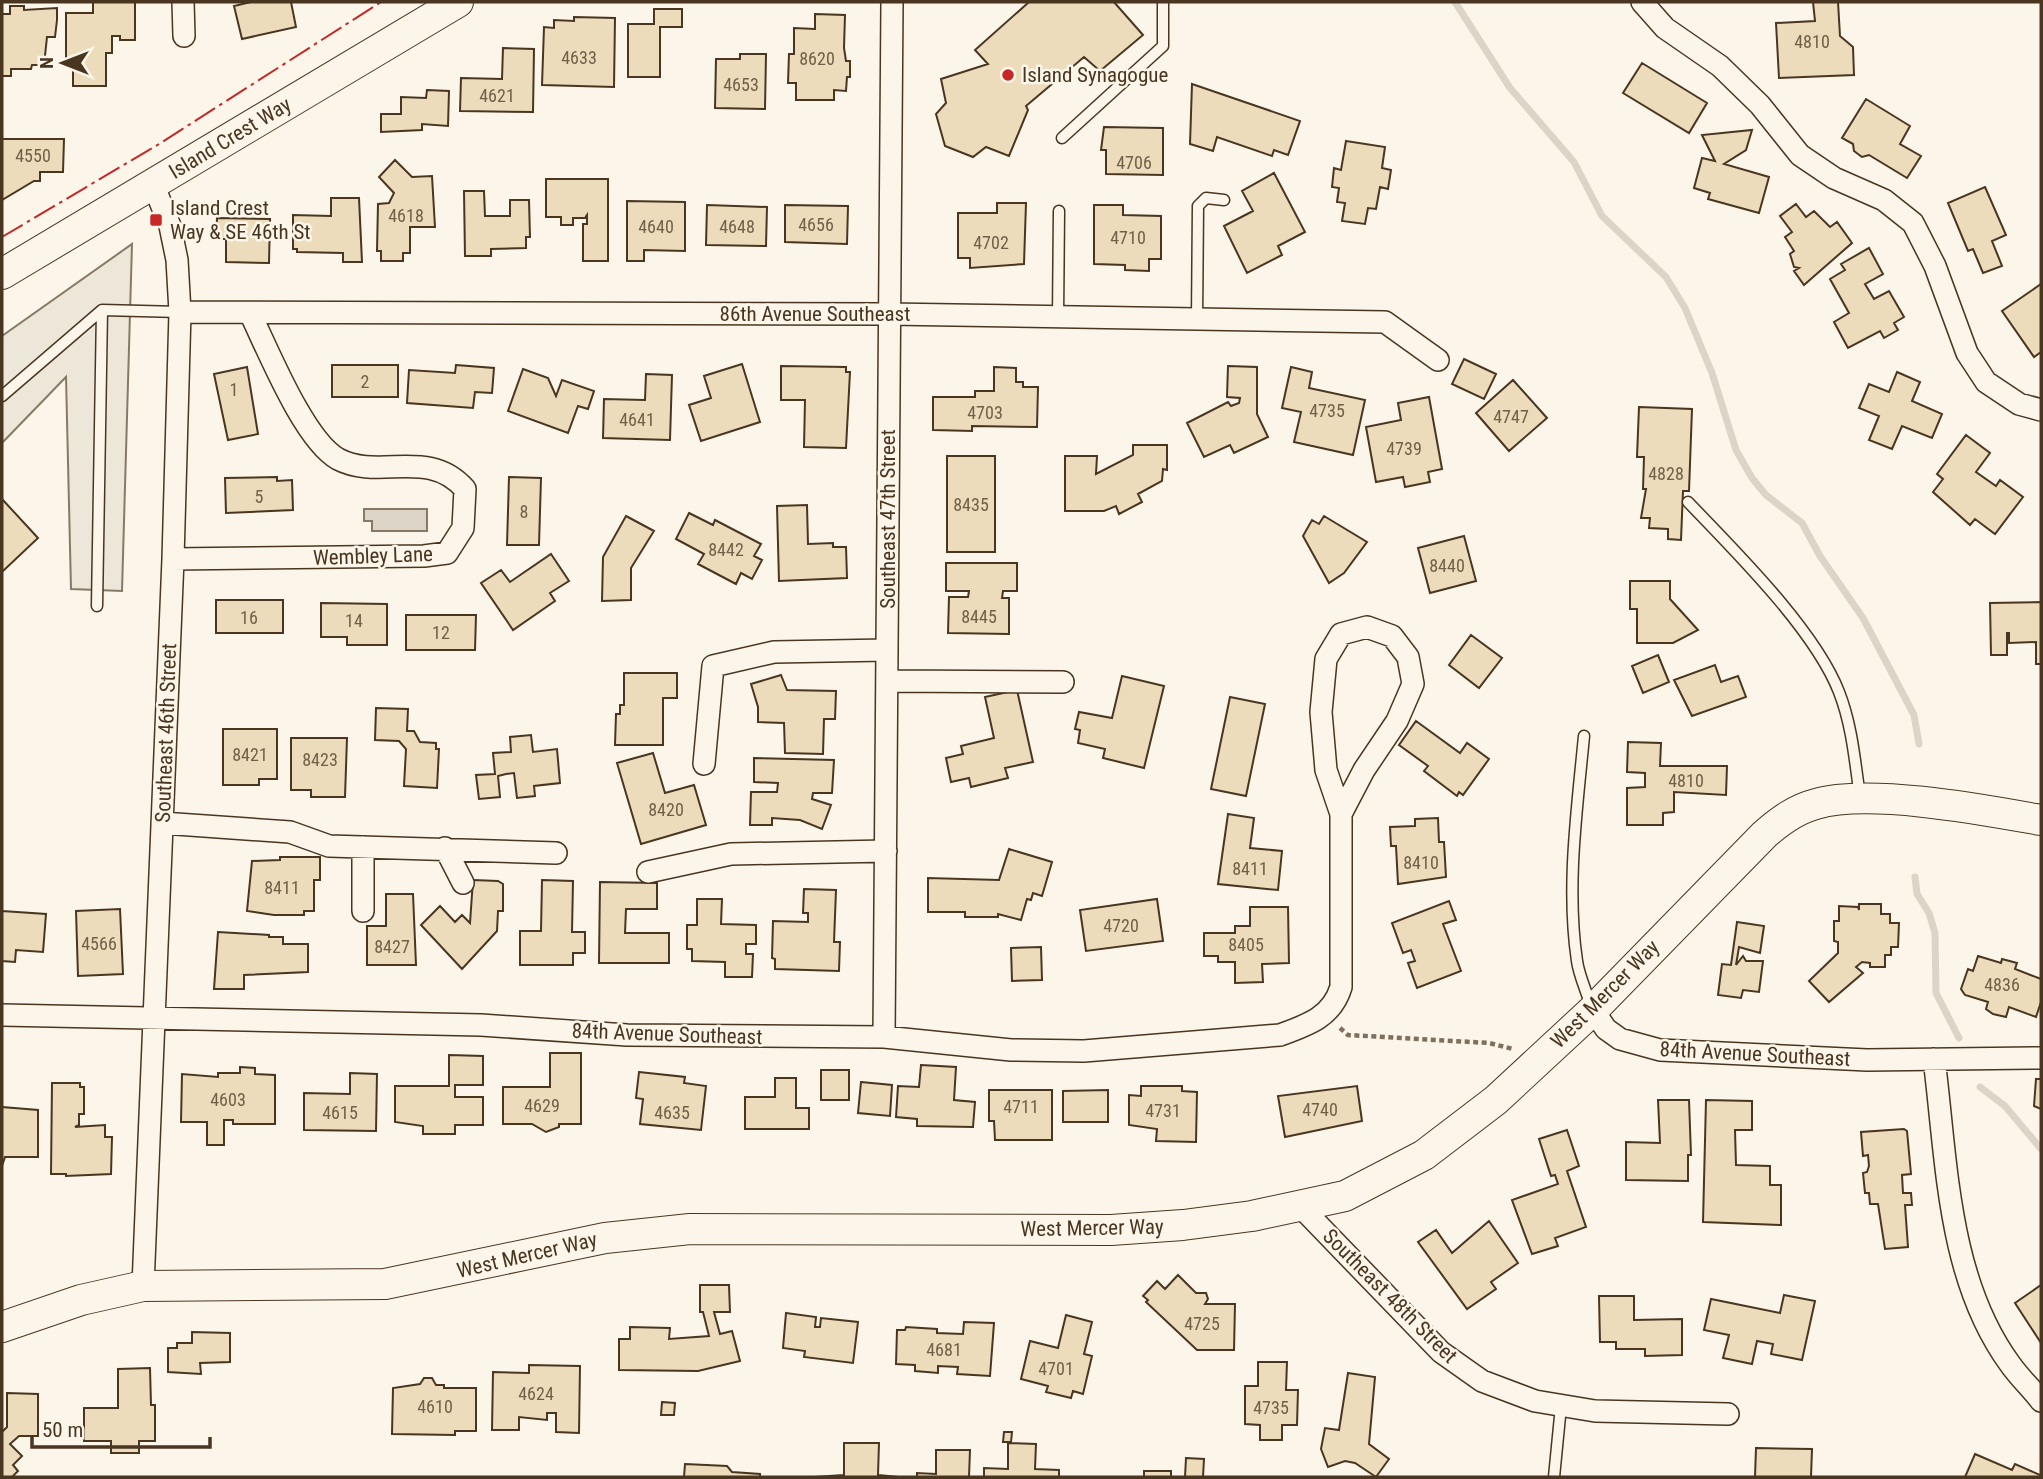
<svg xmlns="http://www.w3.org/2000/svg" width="2043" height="1479" font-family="'Roboto Condensed',sans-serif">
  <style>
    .parking { fill: #ede7d9; stroke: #887966; stroke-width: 2 }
    .water { fill: #dcd4c6; stroke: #887966; stroke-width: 2 }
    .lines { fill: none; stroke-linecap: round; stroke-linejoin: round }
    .stream { stroke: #dcd4c6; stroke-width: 7 }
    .building { fill: #ecdcbc; stroke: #4a3520; stroke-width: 2 }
    .lane-casing { stroke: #4a3520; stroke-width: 13 }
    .street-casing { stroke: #4a3520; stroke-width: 24 }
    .secondary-casing { stroke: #4a3520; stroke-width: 32 }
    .path { stroke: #7f6f5c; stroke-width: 4.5; stroke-dasharray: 5 3.5; stroke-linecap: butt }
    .lane { stroke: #fbf6e9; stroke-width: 10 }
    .street { stroke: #fbf6e9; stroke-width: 21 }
    .secondary { stroke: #fbf6e9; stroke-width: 30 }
    .power { stroke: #c62828; stroke-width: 2; stroke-dasharray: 24 5 3.5 5; stroke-linecap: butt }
    .poi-dot { fill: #c62828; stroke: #fbf6e9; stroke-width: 2.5 }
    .labels { text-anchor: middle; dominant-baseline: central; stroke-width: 5; stroke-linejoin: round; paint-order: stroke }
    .number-label { font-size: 18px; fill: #725f47 }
    .poi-label { font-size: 21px; fill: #4a3520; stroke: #fbf6e9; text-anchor: start }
    .street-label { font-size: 21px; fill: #4a3520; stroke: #fbf6e9 }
  </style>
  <rect width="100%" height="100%" fill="#fbf6e9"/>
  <!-- parking -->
  <path class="parking" d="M132,244L122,591L71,589L66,377L2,443V336Z"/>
  <!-- water -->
  <path class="water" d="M364,509H427V531H372V521H364Z"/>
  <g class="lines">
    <!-- stream -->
    <path class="stream" d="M1455,2L1510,88L1574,162L1602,216L1666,277L1685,308L1712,373L1736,450L1752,478L1766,495L1802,523L1820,556L1863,618L1914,715L1919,744
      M1915,877L1917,894L1929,913L1935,933L1936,993L1959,1038
      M1980,1087L2005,1106L2041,1149"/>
  </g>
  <!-- building -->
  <path class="building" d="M93,2H135V40H120V36H112V53H106V86H73V67H66V13H93Z
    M251,2H291L296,27L242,39L234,6Z
    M1029,2H1114L1143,35L1100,71L1084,57L1026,106L1028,110L1009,156L986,147L973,157L945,146L936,114L946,103L941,79L988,64L975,50Z
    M1813,2H1838L1840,36L1853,47L1854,75L1779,78L1776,23L1815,21Z
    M10,6H24V10L57,8V20L55,37H47L44,65H32L31,69H11V76H2V14H10Z
    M654,9H682V27H660V77H628V24H654Z
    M815,14L845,15L844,48L846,61H850V77H847L846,91L834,90V100H796V83H788L789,54H794V28L815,29Z
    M574,17L615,18L614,87L542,85L544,27L554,28V20L574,21Z
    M503,48L534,49L533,112L460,111L461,78L502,79Z
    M740,54H766L765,109L715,108L716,59H740Z
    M1642,63L1707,103L1689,133L1623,93Z
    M1192,84L1300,121L1288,155L1274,150L1272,156L1217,137L1213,151L1190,144Z
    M427,90L449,91L448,126L422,124V130L381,132V114H401V97L426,98Z
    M1866,99L1910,126L1900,144L1921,156L1907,178L1869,155L1862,157L1854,151L1853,144L1842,138Z
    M1104,127L1163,128V175L1106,174V150H1101Z
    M1752,130L1746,150L1724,164L1769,177L1759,213L1708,199L1710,193L1694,188L1702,158L1715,161L1702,135Z
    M2,139H64L63,172H40V181H34L2,200Z
    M1346,141L1385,147L1382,168L1391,170L1388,189L1380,187L1376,209L1368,208L1365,224L1342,221L1345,203L1337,202L1339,188L1332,187L1334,168L1341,170Z
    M395,160L412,177L432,176L435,227H410V253H403V261H381V251H377L378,204L389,203L394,193L379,177Z
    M1274,173L1305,232L1278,246L1282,255L1247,273L1224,226L1253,211L1242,191Z
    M546,179H608V261H583V224H587V215L585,218H573V225H561V217H546Z
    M1985,187L2006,235L1992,241L2002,266L1983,273L1973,249L1968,251L1948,203Z
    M464,191H484L485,216H510V200H529L530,237H526V248L491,249V256H465Z
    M331,198H359L362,262H343V253L297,252V249H293V215L331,216Z
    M627,201L685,202V251L644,250V261H627Z
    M997,203H1026L1024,264L970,268V258H958V213H997Z
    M1796,204L1806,217L1814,211L1830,227L1837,222L1852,243L1804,285L1794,271L1799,268L1794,267L1790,254L1794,251L1785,237L1792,232L1780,216Z
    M707,205L767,207L766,246L706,245Z
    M785,205L848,206L847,244L785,242Z
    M1094,205H1123V215L1161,216V259H1149V271L1125,270V265L1094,264Z
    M217,218L270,219L269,263L226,262V239H216Z
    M1869,248L1883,274L1865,284L1874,299L1889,291L1904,317L1894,323L1898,330L1884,338L1880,331L1848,348L1834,322L1849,313L1830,279L1845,270L1841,264Z
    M2041,284V352L2034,357L2002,311Z
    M1464,359L1496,374L1484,399L1452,384Z
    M742,364L760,422L701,441L689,405L711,398L704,376Z
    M332,365H398V397H332Z
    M456,365L494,368L492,393L475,392L473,408L407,403L409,370L455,373Z
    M781,366L846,367V372H850L846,448L804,447L805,400H781Z
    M1228,366L1257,367V414L1268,437L1234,453L1230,445L1204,457L1187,423L1228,402L1231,406L1239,403L1240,398L1227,397Z
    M247,367L258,434L228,440L214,374Z
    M994,367L1016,368V382H1023V387H1038L1037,427L972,426V431L933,430V397H975V391H994Z
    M1291,367L1312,372L1309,388L1365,400L1353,455L1294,442L1301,412L1282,408Z
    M523,369L548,378L556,396L562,380L594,391L588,409L578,406L568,433L508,411Z
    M1897,372L1920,382L1912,401L1942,414L1932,438L1902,426L1892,449L1869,440L1879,416L1859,408L1869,384L1889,392Z
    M646,374L672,375L670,440L603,438L604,399L645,400Z
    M1513,380L1547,418L1509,451L1476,413Z
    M1429,397L1442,469L1428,472L1430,482L1405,487L1403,477L1376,482L1366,427L1401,420L1398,403Z
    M1639,407L1692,409L1689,491H1683L1681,540L1668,539V529L1649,528L1650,518H1641L1646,489H1643L1644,457H1637Z
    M1966,435L1990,453L1976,472L1996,486L2000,480L2023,497L1995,534L1975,519L1970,525L1933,492L1943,479L1937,474Z
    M1133,445H1167V470L1163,469L1162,481L1138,494L1142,502L1119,514L1116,506L1104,511H1065V456H1097L1096,474L1133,455Z
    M947,456H995V552H947Z
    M277,477V481L292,480L293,510L226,513L225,478Z
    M509,477L541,478L539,545H507Z
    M2,499L38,538L2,572Z
    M807,505L808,544L833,543V547H846L847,578L779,581L777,506Z
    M689,513L713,525L715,520L761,544L754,556L762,560L752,579L741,573L736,584L698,564L704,554L676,539Z
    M626,516L654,531L631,568V600L602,601L603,557Z
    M1324,516L1367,542L1344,573L1329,583L1303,536L1312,520L1319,524Z
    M1464,536L1476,581L1430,593L1418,548Z
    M551,554L569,581L550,593L555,601L513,630L481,583L501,570L510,582Z
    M946,563H1017V591H1003L1002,598H1009V634L948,633L949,597H968L969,591H946Z
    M1630,581H1670V599L1698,630L1673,643H1637V609H1630Z
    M216,600H283V633H216Z
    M2041,602V664H2036V642L2009,643V633H2007V655H1991L1990,603Z
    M321,603L387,604V645H347V637H321Z
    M406,615H476L475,650H406Z
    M1471,635L1502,658L1479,688L1449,665Z
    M1658,655L1669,682L1643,693L1632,666Z
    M1715,665L1721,682L1738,676L1746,697L1692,716L1674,680Z
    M624,673H677V698H663V745H615L616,714H620V705H624Z
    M781,675L787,690L836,691L835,719H824L823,754L785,753L784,723L758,722V707L751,684Z
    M1122,676L1164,686L1144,768L1103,758L1105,749L1078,743L1080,730L1075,729L1079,712L1112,718Z
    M1017,690L1033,762L1005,768L1008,778L971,787L969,778L951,782L946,758L963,754L961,746L994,738L985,697Z
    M1230,697L1265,704L1246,796L1211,789Z
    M376,708L408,709L407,731H414L420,742L436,743V749H439L437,788L404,786L406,749L399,741L375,740Z
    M1416,721L1460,753L1467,743L1489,759L1463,795L1459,792L1457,796L1424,771L1428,766L1399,745Z
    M223,729H277V779H259V785H223Z
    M531,735L533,752L557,749L560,783L534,786L535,796L517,798L514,773L506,774L498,776L500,797L479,799L476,775L495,774L493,753L511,752L510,737Z
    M291,738H347L345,797H311V790H291Z
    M1628,742L1661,743L1660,766H1727L1726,795L1674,792V812L1663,813V825H1627V788L1645,787V773L1627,772Z
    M653,753L665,793L694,785L706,825L641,844L617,763Z
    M754,758L834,760L832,793H813L812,799L831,805L822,829L800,820L772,818V825H750L751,792H777L778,783L754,782Z
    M1228,814L1254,818L1250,848L1282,851L1278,890L1218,884Z
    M1438,818L1439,842H1444L1446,877L1398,884L1396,846H1391L1390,827L1415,826V819Z
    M1009,849L1052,862L1042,896L1033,893L1031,900L1027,899L1021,920L998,914V917H965V912H928V878L999,880Z
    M280,857H320V880H314V911H304V915H274L247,911L252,861L280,860Z
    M473,880L498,881L503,884V911H498L497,931L462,969L421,925L440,906L455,922L462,915L470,923Z
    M542,880L573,881L572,932H585V953H573V965H520V931H541Z
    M600,882L657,883V909H626L625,933H669V963H599Z
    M804,889L836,890L834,942H840L839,971L775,969V959L772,958L773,921L808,922V913H803Z
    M386,894H413L416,965H367V926H386Z
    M697,899H722L721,924L756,925V944H746V954H753L752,977H725V962L692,961V949H687V925H697Z
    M1157,899L1163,941L1086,951L1080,910Z
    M1449,901L1456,920L1443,924L1461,971L1417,988L1408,963L1415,961L1411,950L1403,953L1392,923Z
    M1859,904H1881V914H1890V923H1899L1898,947H1891V955H1885V967H1870V963L1862,962L1856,967L1863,973L1829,1002L1809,981L1838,953V942L1834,941V921H1839V906L1858,907L1859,910Z
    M1250,907H1288L1289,963L1262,964L1263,982L1235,983V962H1218V956H1204V933H1235V926H1250Z
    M120,909L123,974L78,976L76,911Z
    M2,911L46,914L43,952L16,950L15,962L2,961Z
    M1737,922L1764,926L1760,953L1739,947L1736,965L1743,956L1746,961H1763L1759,992L1743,990L1741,998L1718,995L1722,964L1731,965Z
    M218,932L269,935V937H283V944H308V972L244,975V989H214Z
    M1041,947L1042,980L1012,981L1011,948Z
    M1978,956L2001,963L2002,959L2017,963L2015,969L2041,979V1002L2036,1017L2009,1007L2006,1017L1993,1014L1986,1009L1988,1002L1965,995L1961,989L1968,969L1973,971Z
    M550,1053H581V1124H559V1127L546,1132L532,1124H503V1087H550Z
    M449,1055L483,1056V1085H455V1097H483V1125H455V1134H423V1126L395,1122V1086H449Z
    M921,1065L956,1067L954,1100L975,1102L973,1127L917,1126V1119L896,1117L898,1086L919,1087Z
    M240,1067L255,1068V1074L275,1075V1124H233V1120H224V1145H207V1122H181L182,1074L218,1077V1073H240Z
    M821,1070H849V1100H821Z
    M639,1072L685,1077L684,1083L706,1086L701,1130L640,1124L643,1099L636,1098Z
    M350,1073L377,1074L376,1131L304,1130V1093L350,1094Z
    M775,1078H796V1108H809V1129H745V1097H775Z
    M2036,1079H2041V1109L2034,1106Z
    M861,1082L892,1085L890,1116L858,1113Z
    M52,1083H80V1087H84V1114H79V1125L75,1127L105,1125V1137H112L111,1174L66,1176V1174H51Z
    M1141,1086H1182V1091L1197,1092L1196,1142L1156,1141L1157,1129L1129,1125V1095L1141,1096Z
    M1357,1086L1362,1121L1285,1137L1278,1096Z
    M989,1090H1052V1140H995L994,1121H989Z
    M1108,1090V1122H1063V1091Z
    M1658,1100H1689L1691,1155H1688V1181L1626,1180V1142L1660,1143Z
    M1706,1100L1752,1101V1130H1735L1736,1165L1770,1166V1185H1781V1225L1703,1222Z
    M2,1107L38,1110V1157H5L2,1166Z
    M1904,1129L1907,1131L1911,1174L1902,1175L1903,1193H1911L1912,1205H1905L1908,1247L1885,1249L1878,1204H1870L1869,1193H1865L1863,1173L1867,1172L1869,1166L1868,1155L1863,1156L1861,1132Z
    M1567,1130L1579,1166L1567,1171L1586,1227L1555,1238L1558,1246L1532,1254L1512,1200L1558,1184L1555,1175L1551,1176L1539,1139Z
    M1489,1221L1518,1263L1491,1282L1496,1289L1467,1309L1418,1242L1436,1230L1452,1253Z
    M1178,1275L1196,1293H1206L1208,1299L1205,1304H1235L1234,1350H1197L1146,1302L1148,1300L1143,1296L1157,1281L1165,1289Z
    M700,1285H729L730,1312H714L720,1334L732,1331L740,1361L698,1371L619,1370V1339H630V1327L670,1328L669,1339L709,1336L703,1312H700Z
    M2041,1285V1343L2015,1303Z
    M1784,1295L1815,1301L1802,1360L1771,1354L1773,1344L1757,1341L1752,1364L1723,1358L1729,1335L1704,1330L1711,1299L1780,1313Z
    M1599,1296H1634V1320L1682,1319V1355L1645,1356V1349H1616V1342H1600Z
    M786,1313L816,1317L815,1327H820L821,1318L858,1322L853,1363L804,1357L805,1351L783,1348Z
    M1066,1315L1092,1322L1084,1354L1092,1356L1083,1394L1073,1391L1071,1398L1046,1392L1048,1386L1021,1379L1030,1341L1058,1348Z
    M964,1322L994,1323L990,1376L957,1374L958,1367L938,1366V1373L915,1371V1365L896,1364L897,1330H905L906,1327L937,1329V1333L963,1334Z
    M192,1332L230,1333V1362L200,1363L201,1374L168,1372V1348H177V1343H192Z
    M1258,1362H1287L1286,1390H1298L1297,1425H1282V1440H1260V1425L1245,1424V1386H1258Z
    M529,1365L580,1366L579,1433L556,1432V1413H547V1420L519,1417V1430H492L493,1372L529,1373Z
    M150,1368L151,1405H155V1441H139V1453H111V1441H84V1408H118V1369Z
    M1348,1373L1375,1377L1369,1444L1389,1459L1376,1477L1355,1463L1345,1461L1328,1467L1321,1449L1325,1428L1339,1430Z
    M424,1378H432L436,1385H444V1388H476V1431H455V1435L392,1434L393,1388L420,1384Z
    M7,1393L38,1394V1436H19L10,1444L22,1456L13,1465L18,1471L12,1477H2V1432L7,1427Z
    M662,1402L675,1403L674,1415H661Z
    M1004,1432H1012L1011,1442H1003Z
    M844,1443H879L878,1475L899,1477H814L844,1475Z
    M1008,1443L1036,1444L1035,1469L1059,1470V1477H984V1468L1008,1469Z
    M1756,1448L1812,1449L1811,1477H1755Z
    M936,1450H970L969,1477H917V1473L936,1474Z
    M1975,1454L2012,1470L2015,1464L2040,1475L2039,1477H1965Z
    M1186,1458L1204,1459L1203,1477H1212H1185Z
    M685,1464L727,1466L732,1472L760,1474V1477H684Z
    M1144,1471H1171V1477H1144Z"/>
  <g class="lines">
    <!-- lane casing -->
    <g class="lane-casing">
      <path id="lane" d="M1062,138L1163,46V2
        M1058,317L1059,211
        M1197,319L1198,206L1206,198L1224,200
        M2,396L102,310L180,312
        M1688,502C1735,551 1815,630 1839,692C1852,725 1855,762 1860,797
        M97,606L102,310
        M1584,736C1577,810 1566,887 1577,961C1579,976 1587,992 1591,1007
        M1554,1477L1561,1406"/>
    </g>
    <!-- street casing -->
    <g class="street-casing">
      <path id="street" d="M183,2L184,36
        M1642,2L1665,28L1720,66L1760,105L1800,155L1834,178L1884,200L1913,223L1935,266L1967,353L1986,382L2019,404L2041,410
        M180,312L889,314L1385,322L1438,360
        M173,559L424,556L447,553L463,528L465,489C428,447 380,481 338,459C304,440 268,350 250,313
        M887,681L1063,682
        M704,764L713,666L774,652L887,650
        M162,823L290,832L329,846L556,853
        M363,847V911
        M445,848L463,883
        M648,872L731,854L886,851
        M1593,1010L1606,1029L1620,1039L1660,1050L1867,1060L2041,1058
        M2,1015L481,1025L627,1035L884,1037L1011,1050L1084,1051L1280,1035C1308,1025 1332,1017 1341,987V814L1326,770L1321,712L1326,659L1341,634L1367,627L1392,636L1408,657L1413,684L1397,721L1364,770L1341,814
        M884,1037L892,2
        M1934,1059C1947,1160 1947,1278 2010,1364C2019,1377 2031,1388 2041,1401
        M1301,1207L1441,1352L1482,1381L1535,1401L1595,1411L1728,1414
        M143,1286L173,559L180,312L177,260L170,226L153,184"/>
    </g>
    <!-- secondary casing -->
    <g class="secondary-casing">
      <path id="secondary" d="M2,274L458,2
        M2,1327L81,1300L143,1286L385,1284L605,1238L690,1229L1111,1230L1183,1225L1252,1216L1345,1196L1424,1155L1496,1100L1593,1010L1765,834C1780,821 1796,809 1816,804C1868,788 1985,810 2041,820"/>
    </g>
    <!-- path -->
    <path class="path" d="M1340,1028L1348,1035L1489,1043L1513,1049"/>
    <!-- lane -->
    <use href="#lane" class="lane"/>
    <!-- street -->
    <use href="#street" class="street"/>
    <!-- secondary -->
    <use href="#secondary" class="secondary"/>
    <!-- power -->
    <path class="power" d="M2,237L159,144L381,2"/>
  </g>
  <!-- markers -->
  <g class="poi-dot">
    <circle cx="1008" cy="75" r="7"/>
    <rect x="149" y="213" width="14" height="14" rx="3.5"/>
  </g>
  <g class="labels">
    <!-- number labels -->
    <g class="number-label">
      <text x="1812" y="41">4810</text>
      <text x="579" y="57">4633</text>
      <text x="817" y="58">8620</text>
      <text x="741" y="84">4653</text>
      <text x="497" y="95">4621</text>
      <text x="33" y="155">4550</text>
      <text x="1134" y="162">4706</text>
      <text x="406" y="215">4618</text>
      <text x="816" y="224">4656</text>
      <text x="656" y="226">4640</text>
      <text x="737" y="226">4648</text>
      <text x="1128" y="237">4710</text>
      <text x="991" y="242">4702</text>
      <text x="365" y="381">2</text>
      <text x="234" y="389">1</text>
      <text x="1327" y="410">4735</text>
      <text x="985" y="412">4703</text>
      <text x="1511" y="416">4747</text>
      <text x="637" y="419">4641</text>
      <text x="1404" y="448">4739</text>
      <text x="1666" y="473">4828</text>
      <text x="259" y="496">5</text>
      <text x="971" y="504">8435</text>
      <text x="524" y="511">8</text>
      <text x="726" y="549">8442</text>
      <text x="1447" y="565">8440</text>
      <text x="979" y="616">8445</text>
      <text x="249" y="617">16</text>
      <text x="354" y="620">14</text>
      <text x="441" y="632">12</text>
      <text x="250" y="754">8421</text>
      <text x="320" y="759">8423</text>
      <text x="1686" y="780">4810</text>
      <text x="666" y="809">8420</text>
      <text x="1421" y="862">8410</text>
      <text x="1250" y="868">8411</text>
      <text x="282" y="887">8411</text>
      <text x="1121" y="925">4720</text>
      <text x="99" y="943">4566</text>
      <text x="1246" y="944">8405</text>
      <text x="392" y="946">8427</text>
      <text x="2002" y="984">4836</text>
      <text x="228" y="1099">4603</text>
      <text x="542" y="1105">4629</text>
      <text x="1021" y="1106">4711</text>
      <text x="1320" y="1109">4740</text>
      <text x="1163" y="1110">4731</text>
      <text x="340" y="1112">4615</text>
      <text x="672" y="1112">4635</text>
      <text x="1202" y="1323">4725</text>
      <text x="944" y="1349">4681</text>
      <text x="1056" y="1368">4701</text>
      <text x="536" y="1393">4624</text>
      <text x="435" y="1406">4610</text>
      <text x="1271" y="1407">4735</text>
    </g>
    <!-- poi labels -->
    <g class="poi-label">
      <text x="1022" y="75">Island Synagogue</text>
      <text x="170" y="208">Island Crest<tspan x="170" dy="24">Way &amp; SE 46th St</tspan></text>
    </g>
    <!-- street labels -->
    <g class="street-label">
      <text transform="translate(230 138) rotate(-31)">Island Crest Way</text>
      <text x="815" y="314">86th Avenue Southeast</text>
      <text transform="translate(888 519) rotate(-90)">Southeast 47th Street</text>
      <text transform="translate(373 556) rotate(-2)">Wembley Lane</text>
      <text transform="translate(166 733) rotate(-88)">Southeast 46th Street</text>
      <text transform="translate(1605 994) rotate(-45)">West Mercer Way</text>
      <text transform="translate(667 1034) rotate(2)">84th Avenue Southeast</text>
      <text transform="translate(1755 1054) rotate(3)">84th Avenue Southeast</text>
      <text transform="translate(1092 1228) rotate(-1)">West Mercer Way</text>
      <text transform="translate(527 1255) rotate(-13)">West Mercer Way</text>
      <text transform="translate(1390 1296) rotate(45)">Southeast 48th Street</text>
    </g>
  </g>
  <!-- border -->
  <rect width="2043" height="1479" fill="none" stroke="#4a3520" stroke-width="7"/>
  <!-- north arrow -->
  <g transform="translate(63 63) rotate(270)" stroke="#fbf6e9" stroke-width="5" paint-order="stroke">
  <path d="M0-5L12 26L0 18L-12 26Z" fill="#4a3520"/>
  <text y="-10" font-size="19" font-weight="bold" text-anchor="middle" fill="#4a3520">N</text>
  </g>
  <!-- scale -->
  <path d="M32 1437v10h178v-10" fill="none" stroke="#4a3520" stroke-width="3.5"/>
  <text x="42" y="1437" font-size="21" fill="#4a3520" stroke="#fbf6e9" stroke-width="5" paint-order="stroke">50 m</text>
</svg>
